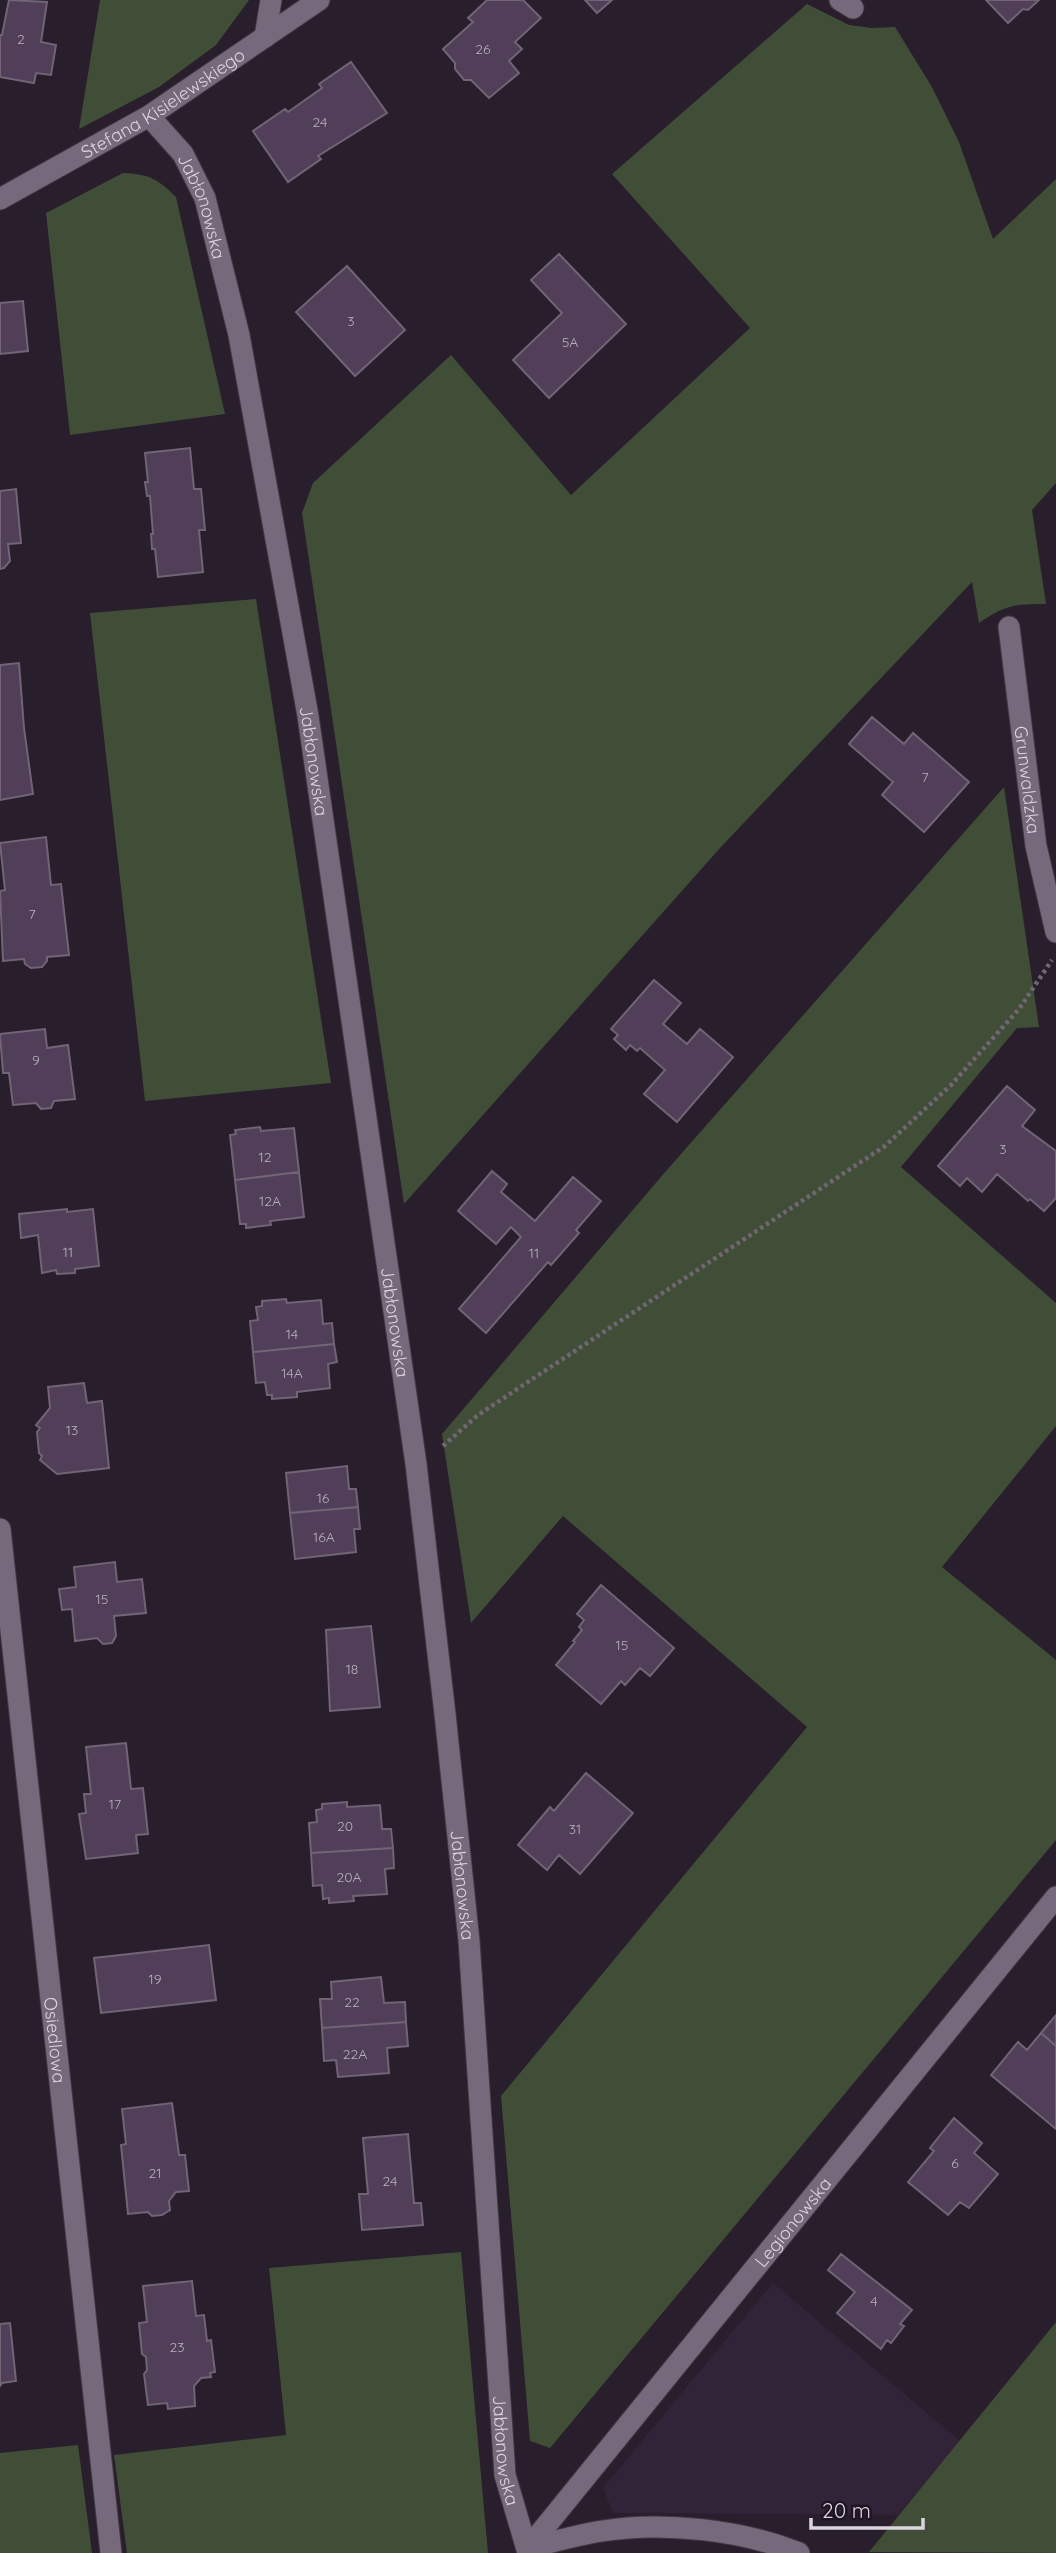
<svg xmlns="http://www.w3.org/2000/svg" width="1056" height="2553" font-family="Quicksand,sans-serif">
  <style>
    .built { fill: #322438 }
    .green { fill: #404e38 }
    .building { fill: #513e58; stroke: #706475; stroke-width: 2 }
    .lines { fill: none; stroke-linecap: round; stroke-linejoin: round }
    .minor-casing { stroke: #413944; stroke-width: 23 }
    .path { stroke: #706773; stroke-width: 4.5; stroke-dasharray: 3.5 3.5; stroke-linecap: butt }
    .minor { stroke: #76697b; stroke-width: 21 }
    .labels { text-anchor: middle; dominant-baseline: central; stroke-width: 6; stroke-linejoin: round; paint-order: stroke }
    .number-label { font-size: 14px; fill: #b8afbc }
    .street-label { font-size: 18px; fill: #dbd5de; stroke: #1e1423 }
  </style>
  <rect width="100%" height="100%" fill="#281e2c"/>
  <!-- built -->
  <path class="built" d="M773,2283L960,2441L898,2515L613,2513L603,2488Z"/>
  <!-- green -->
  <path class="green" d="M100,0H249L216,45L159,87L79,129Z
    M807,4L849,25L872,28L895,27L932,87L959,142L993,239L1056,179V483L1032,510L1046,604C1015,604 1005,605 979,623L972,582L720,848L404,1204L302,513L313,483L451,355L571,495L750,328L612,174Z
    M123,173C149,174 158,179 176,197L225,414L70,435L46,213Z
    M256,599L331,1083L145,1101L90,613Z
    M1004,787L1039,1027L1017,1028L901,1167L1056,1303V1426L942,1567L1056,1660V1840L550,2448L530,2441L501,2096L807,1727L563,1516L471,1623L442,1434L666,1171Z
    M461,2252L488,2553H127L114,2455L286,2435L269,2268Z
    M1056,2322V2553L869,2552Z
    M78,2445L92,2553H0V2453Z"/>
  <!-- building -->
  <path class="building" d="M9,0L47,2L41,42L56,45L51,75L36,73L34,83L0,77V35H2Z
    M487,0H523L541,18L515,42L522,49L509,61L519,73L489,98L471,80H464L455,69V63L443,49L473,22L468,18Z
    M585,0H612L597,13Z
    M986,0H1039L1028,10L1023,9L1008,23Z
    M351,62L387,113L318,156L321,159L288,182L253,131L285,109L288,112L322,88L319,84Z
    M559,254L626,324L549,398L513,360L562,313L531,280Z
    M347,266L405,330L355,376L296,312Z
    M23,301L28,351L0,354V303Z
    M190,448L194,489H201L205,530H199L203,572L158,577L155,549H152L151,534H153L150,496H147L145,482H148L145,453Z
    M16,489L21,543L8,544L10,561L4,568L0,569V491Z
    M19,663L24,728L33,794L0,800V665Z
    M872,717L904,744L913,733L969,782L924,832L882,795L893,782L849,744Z
    M46,837L51,885L61,884L69,955L47,957V961L42,967L31,968L25,964L24,959L3,961L0,891L5,890L0,843Z
    M654,980L681,1003L663,1024L687,1044L700,1029L733,1057L677,1122L644,1094L665,1070L640,1048L637,1051L630,1045L626,1050L614,1039L618,1035L611,1029Z
    M45,1029L47,1048L68,1045L75,1099L54,1101L51,1108L41,1109L36,1103L13,1105L9,1073H3L0,1034Z
    M1007,1086L1035,1110L1022,1126L1056,1151V1198L1044,1211L1030,1199L1028,1201L997,1174L982,1192L967,1178L960,1186L938,1166Z
    M260,1127L261,1131L294,1128L299,1172L235,1180L230,1135L236,1134L235,1130Z
    M492,1171L507,1184L501,1192L535,1221L573,1177L601,1201L576,1230L579,1233L551,1265L548,1262L486,1333L459,1309L521,1237L511,1227L496,1244L458,1211Z
    M299,1172L304,1217L270,1221L271,1225L246,1228V1224H240L235,1180Z
    M67,1209V1212L93,1209L99,1266L75,1269V1273L57,1274L56,1270L42,1273L38,1235L21,1238L19,1214Z
    M286,1299L287,1303L321,1300L323,1324L332,1323L334,1344L253,1352L250,1321L258,1320L256,1307L262,1306V1301Z
    M334,1344L337,1362L328,1364L330,1388L297,1392V1397L272,1399V1395H267L265,1382L256,1383L253,1352Z
    M84,1383L87,1403L102,1401L109,1468L57,1474L40,1460L42,1456L39,1453L37,1432L40,1428L36,1425L50,1408L48,1387Z
    M347,1466L349,1489H356L358,1507L290,1513L286,1473Z
    M358,1507L360,1529H354L356,1552L295,1559L290,1513Z
    M115,1562L117,1582L142,1579L146,1613L114,1616L116,1636L112,1643L103,1644L97,1638L75,1641L72,1609L62,1610L59,1589L76,1587L74,1567Z
    M601,1585L674,1648L650,1676L640,1668L625,1685L621,1681L601,1704L556,1665L575,1642L573,1641L582,1630L579,1627L584,1620L577,1614Z
    M371,1626L380,1707L330,1711L326,1630Z
    M126,1743L131,1789L143,1788L148,1834L136,1835L138,1853L86,1859L79,1814L86,1813L84,1794H91L86,1747Z
    M586,1773L633,1813L580,1874L559,1855L547,1870L518,1845L550,1807L554,1811Z
    M347,1802V1807L380,1805L382,1829H391L393,1848L311,1853L309,1823L317,1822L316,1810L322,1809V1804Z
    M393,1848L394,1868L385,1869L387,1894L353,1896L354,1901L329,1903V1898L323,1899L322,1885L313,1886L311,1853Z
    M209,1945L216,2000L101,2013L94,1958Z
    M381,1977L384,2003L405,2002L406,2022L322,2028L320,1999H332L331,1982Z
    M1056,2015V2046L1041,2033Z
    M406,2022L408,2046L387,2048L389,2073L338,2077L336,2060L324,2061L322,2028Z
    M1041,2033L1056,2046V2129L991,2075L1018,2042L1027,2050Z
    M172,2103L179,2155H185L189,2191L176,2192L169,2201L170,2210L162,2215L152,2216L148,2212L128,2214L121,2145L126,2144L122,2109Z
    M954,2118L982,2143L974,2153L998,2174L969,2208L960,2202L948,2215L908,2182L934,2151L930,2148Z
    M408,2134L414,2203H421L423,2225L362,2230L359,2194H368L363,2138Z
    M841,2254L912,2310L900,2324L904,2326L891,2343L887,2340L881,2349L837,2313L855,2292L828,2270Z
    M192,2281L196,2316L204,2315L207,2341L211,2340L215,2372L210,2373L211,2377L201,2378L194,2386L195,2406L168,2409L167,2403L148,2405L144,2374L147,2370L146,2357L142,2354L139,2323L147,2322L143,2286Z
    M10,2323L16,2381L2,2383L0,2386V2324Z"/>
  <g class="lines">
    <!-- minor casing -->
    <g class="minor-casing">
      <g id="minor">
        <path d="M840,0L853,8"/>
        <path d="M265,37L271,0"/>
        <path id="s1" d="M149,116L183,154L205,198L239,335L308,716L416,1464L445,1714L469,1941L505,2475L528,2553"/>
        <path id="s2" d="M0,199L149,116L319,0"/>
        <path id="s3" d="M1009,627L1036,846L1056,932"/>
        <path id="s4" d="M0,1529L111,2553"/>
        <path id="s5" d="M528,2548L1056,1897"/>
        <path d="M528,2548C553,2542 577,2535 602,2531C663,2521 742,2530 799,2553"/>
      </g>
    </g>
    <!-- path -->
    <path class="path" d="M443,1446L478,1415L885,1146L951,1085L1019,1009L1052,960"/>
    <!-- minor -->
    <use href="#minor" class="minor"/>
  </g>
  <g class="labels">
    <!-- number labels -->
    <g class="number-label">
      <text x="21" y="39">2</text>
      <text x="483" y="49">26</text>
      <text x="320" y="122">24</text>
      <text x="351" y="321">3</text>
      <text x="570" y="342">5A</text>
      <text x="925" y="777">7</text>
      <text x="32" y="914">7</text>
      <text x="36" y="1060">9</text>
      <text x="1003" y="1149">3</text>
      <text x="265" y="1157">12</text>
      <text x="270" y="1201">12A</text>
      <text x="68" y="1252">11</text>
      <text x="534" y="1253">11</text>
      <text x="292" y="1334">14</text>
      <text x="292" y="1373">14A</text>
      <text x="72" y="1430">13</text>
      <text x="323" y="1498">16</text>
      <text x="324" y="1537">16A</text>
      <text x="102" y="1599">15</text>
      <text x="622" y="1645">15</text>
      <text x="352" y="1669">18</text>
      <text x="115" y="1804">17</text>
      <text x="345" y="1826">20</text>
      <text x="575" y="1829">31</text>
      <text x="349" y="1877">20A</text>
      <text x="155" y="1979">19</text>
      <text x="352" y="2002">22</text>
      <text x="355" y="2054">22A</text>
      <text x="955" y="2163">6</text>
      <text x="155" y="2173">21</text>
      <text x="390" y="2181">24</text>
      <text x="874" y="2301">4</text>
      <text x="177" y="2347">23</text>
    </g>
    <!-- street labels -->
    <g class="street-label">
      <text stroke="none"><textPath href="#s2" startOffset="189">Stefana Kisielewskiego</textPath></text>
      <text stroke="none"><textPath href="#s1" startOffset="107">Jabłonowska</textPath></text>
      <text stroke="none"><textPath href="#s1" startOffset="674">Jabłonowska</textPath></text>
      <text stroke="none"><textPath href="#s3" startOffset="154">Grunwaldzka</textPath></text>
      <text stroke="none"><textPath href="#s1" startOffset="1241">Jabłonowska</textPath></text>
      <text stroke="none"><textPath href="#s1" startOffset="1808">Jabłonowska</textPath></text>
      <text stroke="none"><textPath href="#s4" startOffset="514">Osiedlowa</textPath></text>
      <text stroke="none"><textPath href="#s5" startOffset="420">Legionowska</textPath></text>
      <text stroke="none"><textPath href="#s1" startOffset="2375">Jabłonowska</textPath></text>
    </g>
  </g>
  <!-- scale -->
  <path d="M811 2518v10h112v-10" fill="none" stroke="#dbd5de" stroke-width="3.5"/>
  <text x="822" y="2518" font-size="21" fill="#dbd5de" stroke="#1e1423" stroke-width="5" paint-order="stroke">20 m</text>
</svg>
